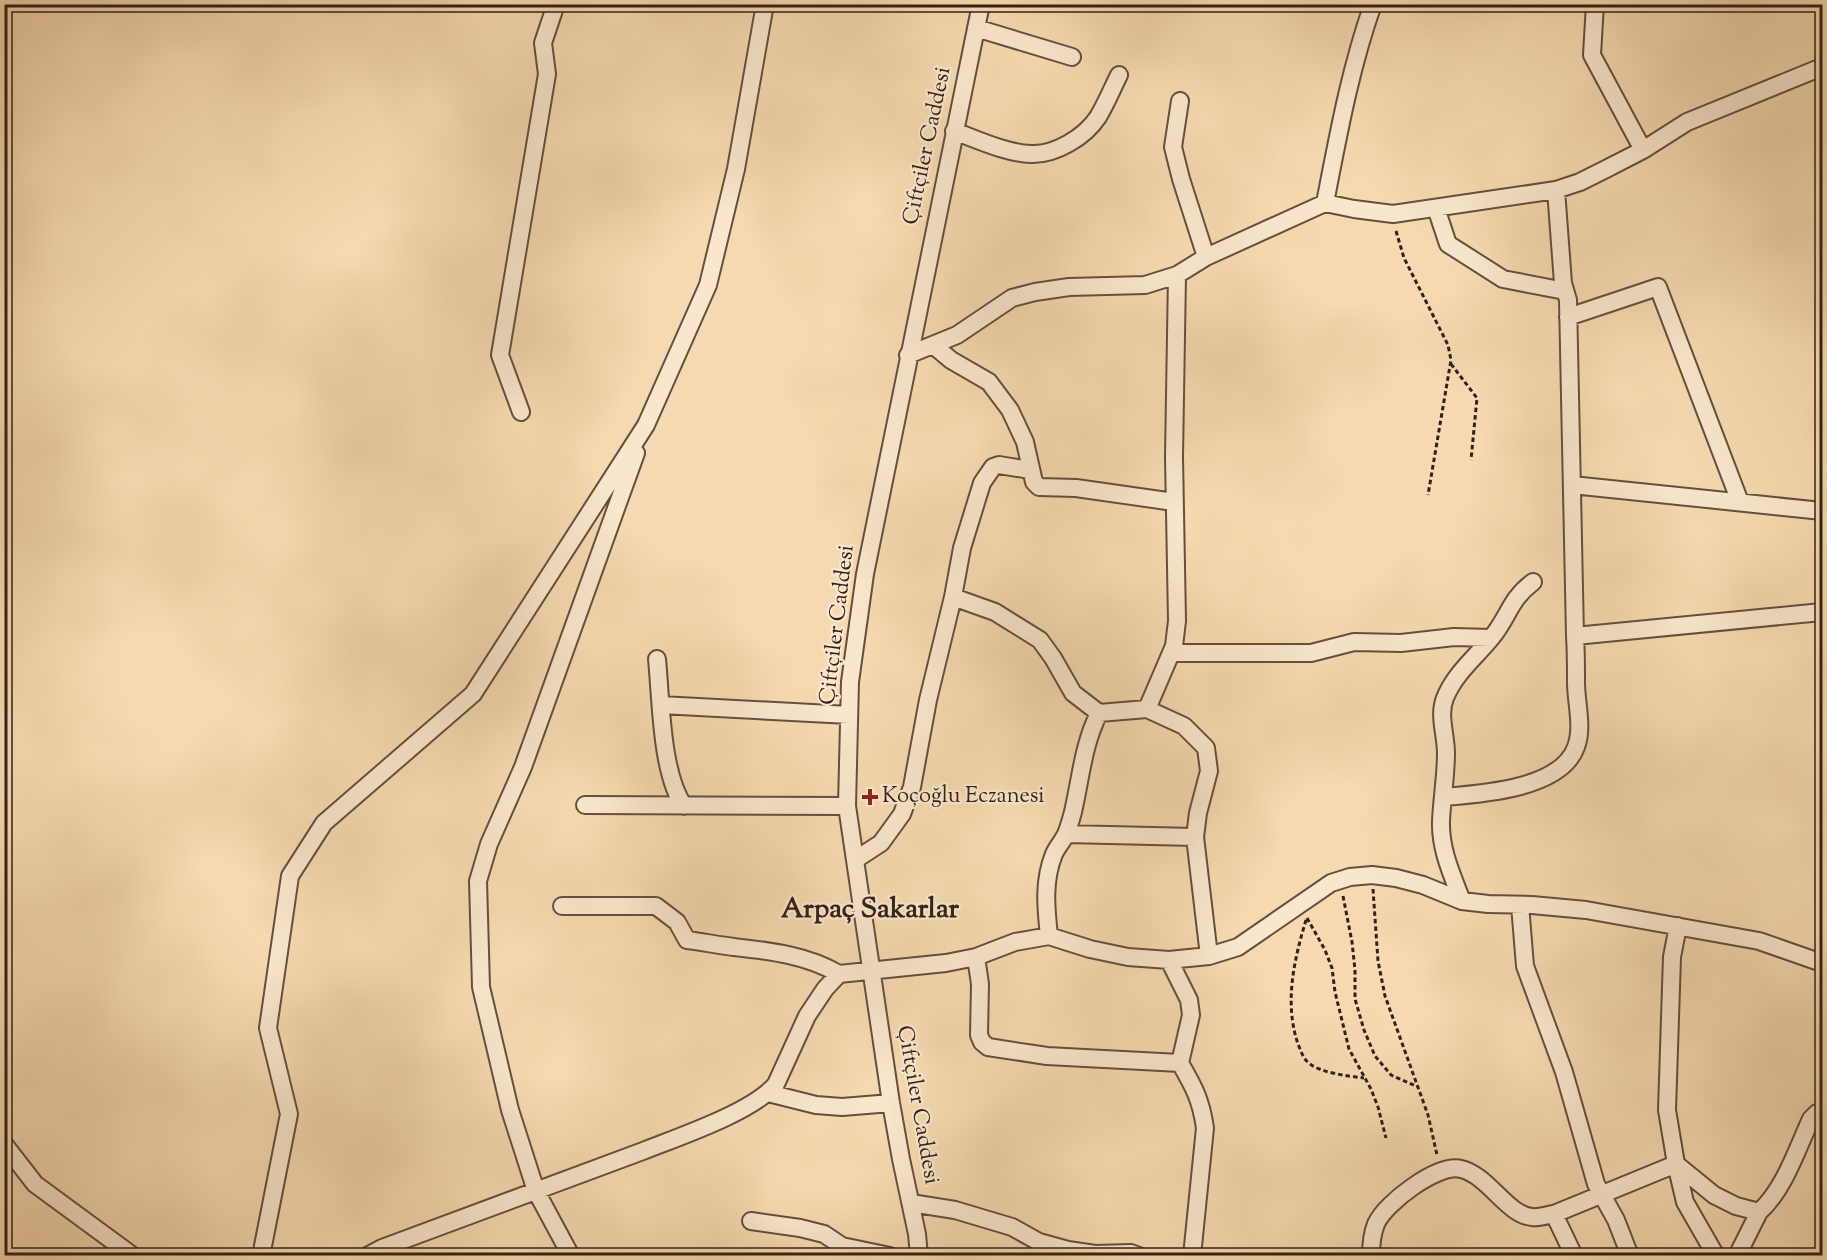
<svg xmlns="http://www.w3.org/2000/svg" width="1827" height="1260" font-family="'Sorts Mill Goudy',serif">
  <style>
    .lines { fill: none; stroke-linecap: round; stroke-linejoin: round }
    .minor-casing { stroke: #644f3f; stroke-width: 20 }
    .path { stroke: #332119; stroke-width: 3; stroke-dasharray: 4.5 3; stroke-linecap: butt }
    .minor { stroke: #f9e6cc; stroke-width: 16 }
    .poi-dot { fill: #8f2418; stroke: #f9e6cc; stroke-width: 2 }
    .labels { text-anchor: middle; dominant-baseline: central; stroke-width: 4.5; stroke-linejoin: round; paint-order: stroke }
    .street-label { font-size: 22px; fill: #332119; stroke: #f9e6cc }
    .poi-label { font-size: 22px; fill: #332119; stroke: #f9e6cc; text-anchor: start }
    .district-label { font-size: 28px; font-weight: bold; fill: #332119; stroke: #f9e6cc }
  </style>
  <rect width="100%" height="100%" fill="#f6d9b0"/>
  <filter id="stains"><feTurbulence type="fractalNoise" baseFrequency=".00333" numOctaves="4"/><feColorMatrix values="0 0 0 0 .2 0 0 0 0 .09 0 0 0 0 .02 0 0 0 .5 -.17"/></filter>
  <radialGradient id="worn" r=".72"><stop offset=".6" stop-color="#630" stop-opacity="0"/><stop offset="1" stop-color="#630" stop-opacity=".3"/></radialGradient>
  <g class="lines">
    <!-- minor casing -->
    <g class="minor-casing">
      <path id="minor" d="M1595,4L1592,55L1643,150
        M976,28L1072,57
        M1180,101L1173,147L1181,179L1206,257
        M954,131C978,140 1006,153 1031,154C1055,155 1085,137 1098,117C1106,104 1112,89 1119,75
        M1325,203C1338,136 1350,69 1373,4
        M1436,208L1448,244L1503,279L1565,291
        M1568,317L1658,287L1740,502
        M933,345L951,360L989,382L1010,410L1025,442L1034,482L1039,487L1076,488L1174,502
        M908,355L957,335L1012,298L1035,292L1069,287L1145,285L1177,275L1206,257L1325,203L1354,209L1393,214L1556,190L1580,182L1606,169L1643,150L1687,122L1822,67
        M521,412L500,355L547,74L543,43L556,4
        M1572,485L1822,511
        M953,597L995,612L1040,640L1053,658L1073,693L1099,713
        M1575,636L1822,612
        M1172,653H1311L1354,642L1401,643L1454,637L1491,638
        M657,659C661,699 661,774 684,806
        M661,705L849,715
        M1147,709L1184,726L1206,748L1209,771L1198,813L1195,837L1209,956
        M1443,797C1481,794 1561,789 1576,747C1584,726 1575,700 1576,678C1576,664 1576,651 1575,636L1568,300L1563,283L1556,190
        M585,805L847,806
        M1066,834L1195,837
        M855,860L881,843L902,814L912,787L928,700L953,597L962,548L982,483L993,467L999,465L1030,470
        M1462,901C1452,875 1440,849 1441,821C1442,798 1446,776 1446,753C1446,735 1438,715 1445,698C1455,673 1476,657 1492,637C1509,616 1510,599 1533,582
        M1520,905L1525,966L1564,1072L1596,1184L1616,1220L1630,1256
        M562,906H656L677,922L687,940C703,942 718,945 734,947C770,951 807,955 839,974
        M1678,926L1672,957L1667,1110L1676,1164L1685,1202L1716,1256
        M1049,936C1046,908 1043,881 1054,854C1057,847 1063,841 1066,834C1069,827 1071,819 1073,812C1081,777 1083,745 1099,713L1147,709L1174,646L1177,621L1174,457L1177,275
        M976,957L980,984L979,1035L982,1042L988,1047L1047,1056L1180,1063C1194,1087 1201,1100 1205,1128L1192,1256
        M1169,960L1189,1000L1191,1015L1180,1063
        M768,1093L816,1105L842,1107L891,1103
        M4,1144L35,1184L133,1256
        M1676,1164L1714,1195L1736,1206L1759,1212C1784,1190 1797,1149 1811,1119L1817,1113L1822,1112
        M911,1203L955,1210L1012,1227L1039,1242L1068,1250L1095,1254L1131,1253L1139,1256
        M1554,1214L1676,1164
        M751,1221L800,1228L824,1234L842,1246L890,1256
        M261,1256L289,1114L268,1028L290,876L324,823L473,694L646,425L708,285L736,169L765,4
        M367,1256L382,1248C469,1216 556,1184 643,1151C678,1137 753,1112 776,1084L807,1016L825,989L839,974L946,963L976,957L1015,942L1049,936L1090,949L1128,957L1169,960L1209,956L1238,947L1331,883L1350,877L1372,875L1396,878L1423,885L1462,901L1488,904L1532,905L1586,910L1759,941L1822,963
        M571,1256L536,1191L510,1110L481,987L478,881L489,844L523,767L636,453
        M919,1256L917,1234L901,1159L891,1103L847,806L850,682L865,574L981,4
        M1371,1256C1371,1245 1372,1234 1376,1224C1385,1203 1438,1163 1461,1169C1488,1175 1507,1215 1532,1217C1539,1218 1547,1215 1554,1214L1574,1256
        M1737,1256L1759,1212"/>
    </g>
    <!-- path -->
    <path class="path" d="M1396,231L1404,258L1448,345L1451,360L1428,495
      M1451,364L1477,398L1471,460
      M1373,889L1378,961L1385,996L1428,1115L1437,1155
      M1343,896L1352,942L1355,970V999L1364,1030L1375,1056L1391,1075L1418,1087
      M1307,918L1325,950L1332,968L1335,992L1349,1049L1371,1089L1378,1107L1386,1138
      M1306,920C1294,960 1284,1003 1298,1044C1301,1051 1303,1059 1310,1064C1322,1073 1348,1076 1364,1078"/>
    <!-- minor -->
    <use href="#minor" class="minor"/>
  </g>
  <!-- markers -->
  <path class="poi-dot" d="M867 788h6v6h6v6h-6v6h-6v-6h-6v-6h6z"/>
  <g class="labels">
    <!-- street labels -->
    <g class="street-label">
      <text transform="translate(928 146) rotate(-78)">Çiftçiler Caddesi</text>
      <text transform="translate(838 625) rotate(-83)">Çiftçiler Caddesi</text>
      <text transform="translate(917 1105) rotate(80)">Çiftçiler Caddesi</text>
    </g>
    <!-- poi labels -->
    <g class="poi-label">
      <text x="882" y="797">Koçoğlu Eczanesi</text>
    </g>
    <!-- district labels -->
    <g class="district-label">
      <text x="870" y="910">Arpaç Sakarlar</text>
    </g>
  </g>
  <!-- margin -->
  <rect width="1827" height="1260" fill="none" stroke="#f6d9b0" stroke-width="24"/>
  <rect x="6" y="6" width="1815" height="1248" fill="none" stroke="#332119" stroke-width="3"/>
  <rect x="12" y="12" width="1803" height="1236" fill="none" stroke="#332119" stroke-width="1.5"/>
  <rect width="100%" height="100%" filter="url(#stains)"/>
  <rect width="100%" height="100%" fill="url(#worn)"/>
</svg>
